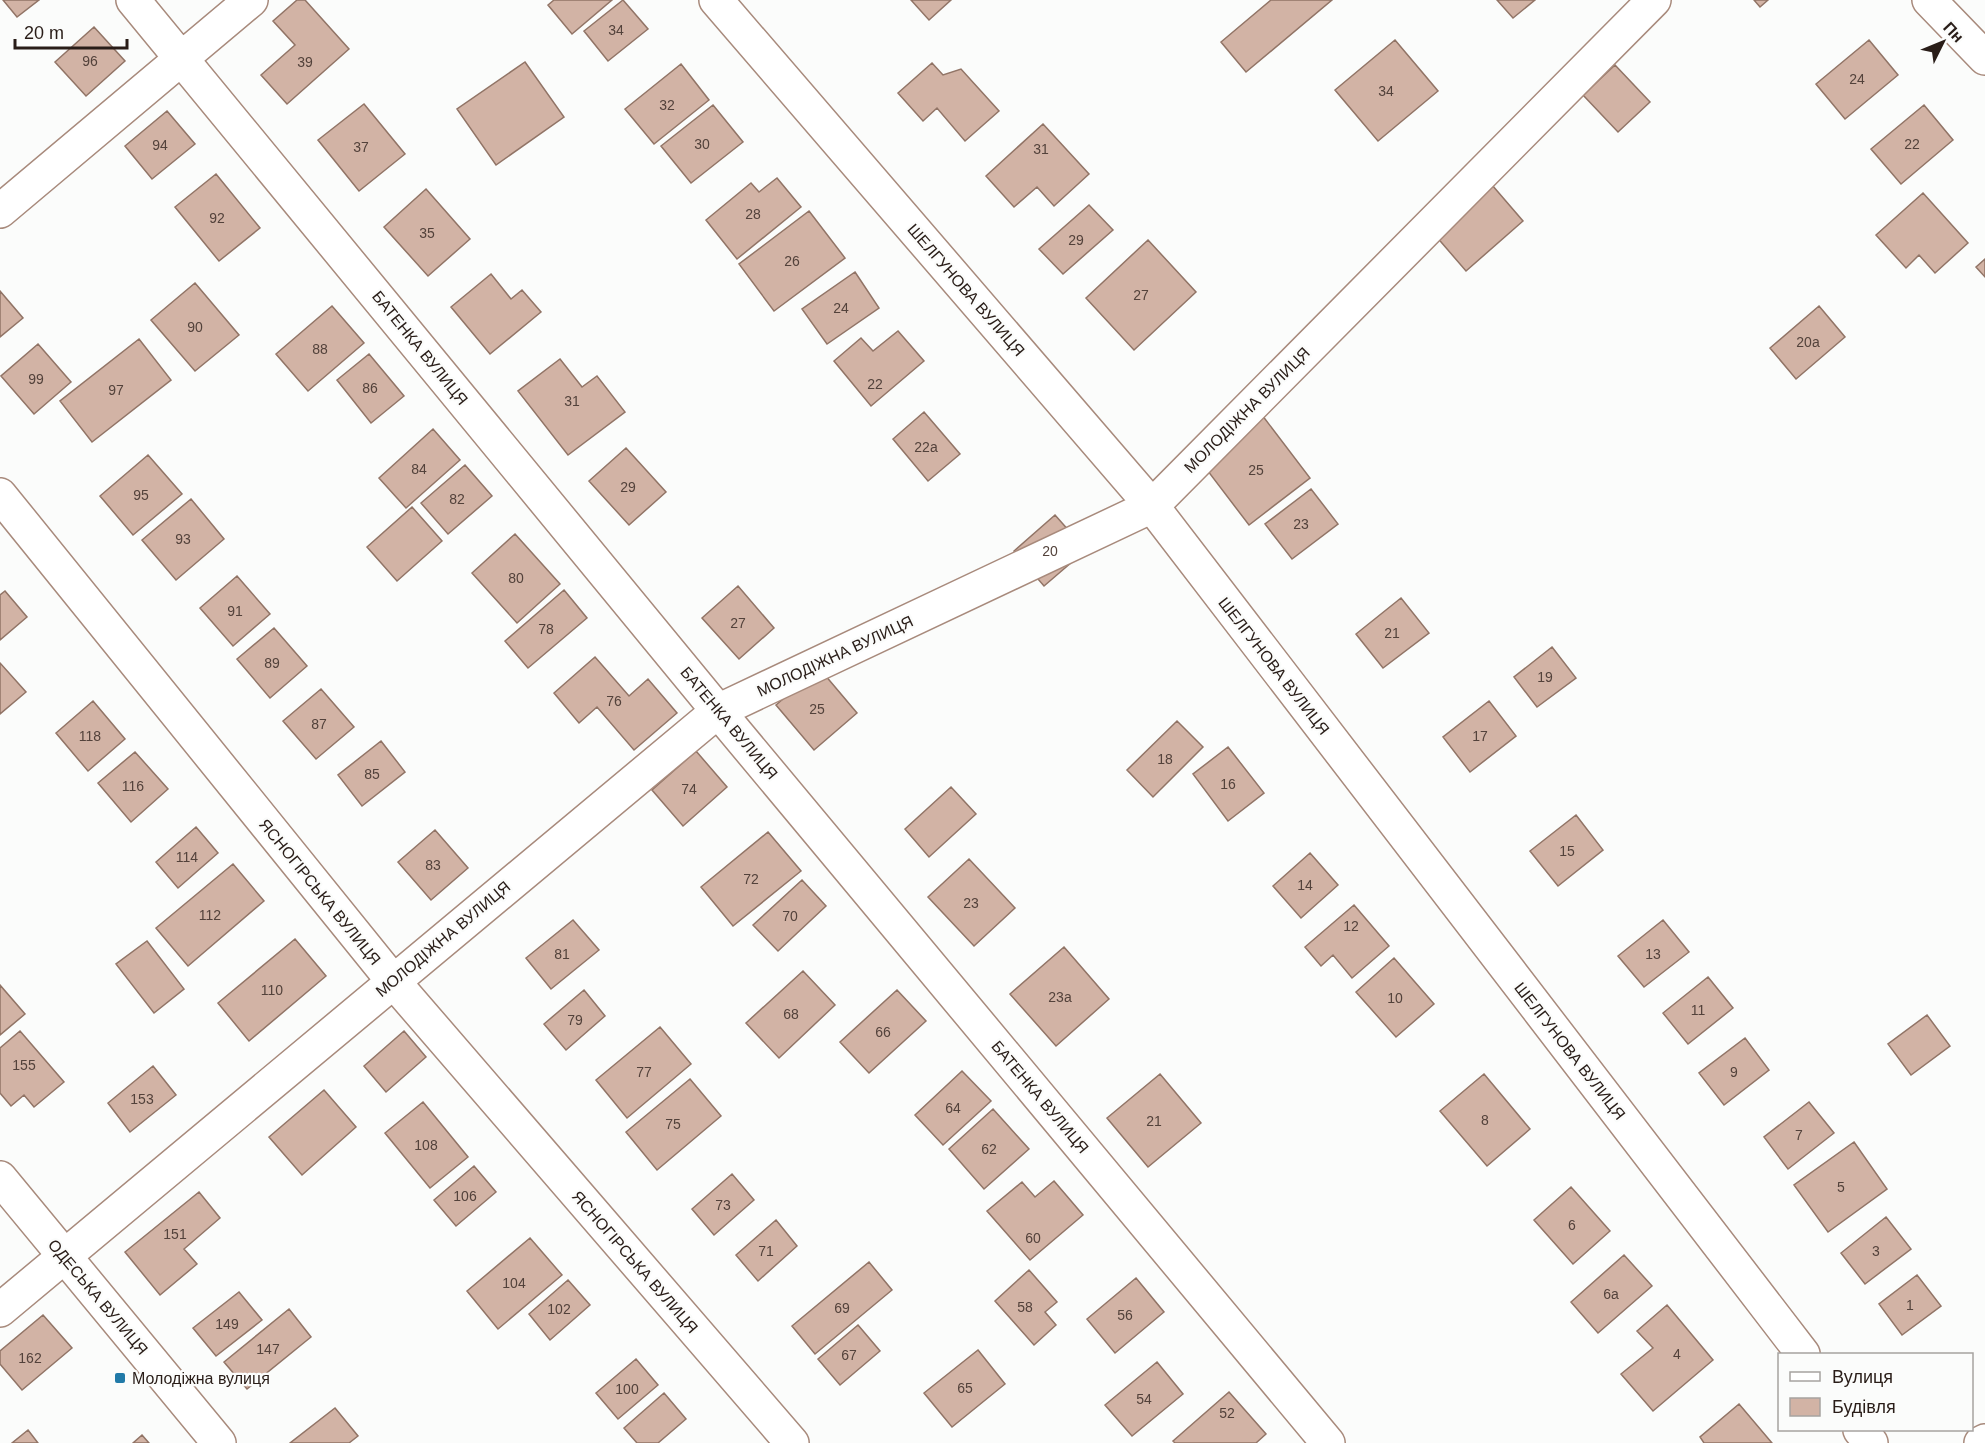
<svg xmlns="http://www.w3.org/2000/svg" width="1985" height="1443" font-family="Helvetica,sans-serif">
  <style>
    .building { fill: #d2b3a5; stroke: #917466; stroke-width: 1.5 }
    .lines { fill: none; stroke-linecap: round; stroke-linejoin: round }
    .minor-casing { stroke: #a88a7c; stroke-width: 36 }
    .tertiary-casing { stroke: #a88a7c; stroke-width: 36 }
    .minor { stroke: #fff; stroke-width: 33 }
    .tertiary { stroke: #fff; stroke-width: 33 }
    .poi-dot { fill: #217aa8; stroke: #fbfcfb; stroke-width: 2 }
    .labels { text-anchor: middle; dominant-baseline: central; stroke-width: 4.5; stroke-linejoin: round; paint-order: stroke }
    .number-label { font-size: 14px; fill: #53423b }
    .street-label { font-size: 16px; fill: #291d18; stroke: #fbfcfb }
    .poi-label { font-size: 16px; fill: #291d18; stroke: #fbfcfb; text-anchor: start }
  </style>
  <rect width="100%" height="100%" fill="#fbfcfb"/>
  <!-- building -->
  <path class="building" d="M3,0H39L17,17Z
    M297,0H305L349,49L287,104L261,75L295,45L273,21Z
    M554,0H612L572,34L548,5Z
    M623,0L648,29L608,61L584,31Z
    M911,0H951L929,20Z
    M1271,0H1332L1246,72L1221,42Z
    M1497,0H1535L1513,18Z
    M1754,0H1768L1760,7Z
    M94,27L125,61L86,96L55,62Z
    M1395,40L1438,91L1378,141L1335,90Z
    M1869,40L1898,75L1845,119L1816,84Z
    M525,62L564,117L496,165L457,109Z
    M932,63L943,75L961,69L999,111L965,141L937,108L923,121L898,93Z
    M681,64L709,100L654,144L625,109Z
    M1615,65L1650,102L1618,132L1583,95Z
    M364,104L405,154L359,191L318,140Z
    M713,105L743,142L691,183L661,146Z
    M1924,105L1953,140L1901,184L1871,149Z
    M167,111L195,144L152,179L125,146Z
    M1043,124L1089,174L1054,206L1037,187L1014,207L986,176Z
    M216,174L260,228L219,261L175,207Z
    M777,178L801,207L737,259L706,220L751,183L759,192Z
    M1486,178L1523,221L1466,271L1429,228Z
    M426,189L470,239L428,276L384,227Z
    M1923,193L1968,243L1935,273L1919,255L1906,268L1876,235Z
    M1089,205L1113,230L1063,274L1039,249Z
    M809,211L845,258L774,311L739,264Z
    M1148,240L1196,292L1134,350L1086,298Z
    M1985,259V277L1976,267Z
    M855,272L879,308L827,344L802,309Z
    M491,274L511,299L522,290L541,312L490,354L451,307Z
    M195,283L239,335L195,371L151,320Z
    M0,291L23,318L0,337Z
    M332,306L364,343L308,391L276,354Z
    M1819,306L1845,337L1796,379L1770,348Z
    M898,331L924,361L871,406L834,361L861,338L873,351Z
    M139,339L171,380L92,442L60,401Z
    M38,344L71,382L34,414L1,376Z
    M369,354L404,396L371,423L337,380Z
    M560,359L582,387L597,376L625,412L568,455L518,391Z
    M924,412L960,454L928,481L893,439Z
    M1262,415L1310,478L1249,525L1201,462Z
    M433,429L460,460L406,508L379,478Z
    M626,448L666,492L629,525L589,481Z
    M148,455L182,494L133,535L100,496Z
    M465,465L492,496L448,534L421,503Z
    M1311,489L1338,524L1292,559L1265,524Z
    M191,499L224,539L176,580L142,540Z
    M412,507L442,541L397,581L367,547Z
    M1055,515L1086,550L1044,586L1014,551Z
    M515,534L560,584L517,623L472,573Z
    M237,576L270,614L233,646L200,608Z
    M738,586L774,628L739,659L702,618Z
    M564,590L587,618L528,668L505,641Z
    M5,591L27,617L0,640V595Z
    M1401,598L1429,633L1383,668L1356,634Z
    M274,628L307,666L270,698L237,659Z
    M1552,647L1576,678L1537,707L1514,677Z
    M595,657L629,696L648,679L677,713L634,750L597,707L579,723L554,693Z
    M0,663L26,692L0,714Z
    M819,668L857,713L814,750L776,705Z
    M321,689L354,727L316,759L283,721Z
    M93,701L125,739L88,771L56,733Z
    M1489,701L1516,736L1470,772L1443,737Z
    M1177,721L1203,747L1153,797L1127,770Z
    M381,741L405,772L362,806L338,775Z
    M1228,747L1264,793L1228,821L1193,774Z
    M696,751L727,787L683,826L652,790Z
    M135,752L168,789L131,822L98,783Z
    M951,787L976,814L929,857L905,829Z
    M1576,815L1603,850L1558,886L1530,851Z
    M196,827L218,853L178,888L156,862Z
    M435,830L468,868L431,900L398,862Z
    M768,832L801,871L733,926L701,887Z
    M1310,853L1338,885L1301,918L1273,886Z
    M969,859L1015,908L974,946L928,897Z
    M233,864L264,901L188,966L156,928Z
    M802,880L826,906L778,951L753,925Z
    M1354,905L1389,946L1352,978L1333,955L1321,966L1305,947Z
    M573,920L599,950L551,989L526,958Z
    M1663,920L1689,952L1644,987L1618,956Z
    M295,939L326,976L249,1041L218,1003Z
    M147,941L184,989L154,1013L116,964Z
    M1064,947L1109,999L1056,1046L1010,994Z
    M1394,958L1434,1004L1396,1037L1356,992Z
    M803,971L835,1005L779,1058L746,1023Z
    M1708,977L1733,1008L1688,1044L1663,1013Z
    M0,985L25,1014L0,1035Z
    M584,990L605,1016L566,1050L544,1024Z
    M897,990L926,1021L869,1073L840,1042Z
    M1927,1015L1950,1046L1911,1075L1888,1044Z
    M660,1027L691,1064L627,1118L596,1080Z
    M20,1031L64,1082L34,1107L24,1095L11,1106L0,1093V1048Z
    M404,1031L426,1057L386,1092L364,1066Z
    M1745,1038L1769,1070L1724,1105L1699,1073Z
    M153,1066L176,1095L130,1132L108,1103Z
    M962,1071L991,1101L943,1145L915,1115Z
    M1160,1074L1201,1123L1148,1167L1107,1118Z
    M1484,1074L1530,1129L1487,1166L1440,1111Z
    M690,1079L721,1116L657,1170L626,1132Z
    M324,1090L356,1127L302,1175L269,1137Z
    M423,1102L468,1157L430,1188L385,1133Z
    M1809,1102L1834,1133L1788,1169L1764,1137Z
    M993,1109L1029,1149L984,1189L949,1149Z
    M1854,1142L1887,1189L1828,1232L1794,1185Z
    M474,1166L496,1192L456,1226L434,1200Z
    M732,1174L754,1200L714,1235L692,1209Z
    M1054,1181L1083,1215L1030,1260L987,1211L1022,1182L1035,1197Z
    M1571,1187L1610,1231L1573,1264L1534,1220Z
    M199,1192L220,1218L184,1249L197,1264L160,1295L125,1252Z
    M1886,1217L1911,1249L1865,1284L1841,1253Z
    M776,1220L797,1246L758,1281L736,1255Z
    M530,1238L562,1275L498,1329L467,1291Z
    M1624,1255L1652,1286L1598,1333L1571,1302Z
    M869,1262L892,1290L815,1354L792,1326Z
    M1029,1270L1057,1302L1045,1312L1056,1325L1034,1345L995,1301Z
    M1917,1275L1941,1306L1902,1335L1879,1304Z
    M1136,1278L1164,1312L1115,1353L1087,1319Z
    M568,1280L590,1305L550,1340L529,1314Z
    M239,1292L262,1320L216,1356L193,1328Z
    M1667,1305L1713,1360L1653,1411L1621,1374L1653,1348L1637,1331Z
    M289,1309L311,1337L247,1389L224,1362Z
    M43,1315L72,1348L22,1390L0,1364V1351Z
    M858,1325L880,1351L840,1385L818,1359Z
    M978,1350L1005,1384L952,1427L924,1393Z
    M636,1359L658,1385L618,1419L596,1393Z
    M1157,1362L1183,1394L1132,1436L1105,1405Z
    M1229,1392L1266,1434L1256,1443H1175L1173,1441Z
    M664,1393L686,1419L658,1443H637L624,1428Z
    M1739,1404L1772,1443H1704L1700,1437Z
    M335,1408L358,1436L349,1443H290Z
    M28,1430L38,1443H12Z
    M142,1435L149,1443H133Z"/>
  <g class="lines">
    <!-- minor casing -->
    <g class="minor-casing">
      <path id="minor" d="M133,0L718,711L1328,1443
        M716,0L1152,506L1803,1354
        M1929,0L1985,58
        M0,211L251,0
        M0,495L393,981L792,1443
        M0,1310L718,711L1152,506L1654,0
        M1860,1430L1871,1443
        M1981,1443L1985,1441"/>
    </g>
    <!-- tertiary casing -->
    <g class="tertiary-casing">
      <path id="tertiary" d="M0,1178L219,1443"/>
    </g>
    <!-- minor -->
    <use href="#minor" class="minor"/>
    <!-- tertiary -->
    <use href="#tertiary" class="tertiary"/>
  </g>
  <!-- markers -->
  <rect class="poi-dot" x="114" y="1372" width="12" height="12" rx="3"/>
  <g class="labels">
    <!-- number labels -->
    <g class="number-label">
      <text x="616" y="30">34</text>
      <text x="90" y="61">96</text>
      <text x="305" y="62">39</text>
      <text x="1857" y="79">24</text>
      <text x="1386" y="91">34</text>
      <text x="667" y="105">32</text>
      <text x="702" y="144">30</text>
      <text x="1912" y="144">22</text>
      <text x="160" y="145">94</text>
      <text x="361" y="147">37</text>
      <text x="1041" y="149">31</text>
      <text x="753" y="214">28</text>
      <text x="217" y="218">92</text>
      <text x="427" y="233">35</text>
      <text x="1076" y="240">29</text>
      <text x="792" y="261">26</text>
      <text x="1141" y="295">27</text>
      <text x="841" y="308">24</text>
      <text x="195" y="327">90</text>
      <text x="1808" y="342">20а</text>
      <text x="320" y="349">88</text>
      <text x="36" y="379">99</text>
      <text x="875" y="384">22</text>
      <text x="370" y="388">86</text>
      <text x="116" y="390">97</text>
      <text x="572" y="401">31</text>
      <text x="926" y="447">22а</text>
      <text x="419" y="469">84</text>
      <text x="1256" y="470">25</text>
      <text x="628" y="487">29</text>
      <text x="141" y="495">95</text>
      <text x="457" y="499">82</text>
      <text x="1301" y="524">23</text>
      <text x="183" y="539">93</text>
      <text x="1050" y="551">20</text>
      <text x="516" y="578">80</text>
      <text x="235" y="611">91</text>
      <text x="738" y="623">27</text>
      <text x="546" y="629">78</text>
      <text x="1392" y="633">21</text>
      <text x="272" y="663">89</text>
      <text x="1545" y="677">19</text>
      <text x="614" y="701">76</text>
      <text x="817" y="709">25</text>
      <text x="319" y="724">87</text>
      <text x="90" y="736">118</text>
      <text x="1480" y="736">17</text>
      <text x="1165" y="759">18</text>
      <text x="372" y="774">85</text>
      <text x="1228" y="784">16</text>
      <text x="133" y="786">116</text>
      <text x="689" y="789">74</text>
      <text x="1567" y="851">15</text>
      <text x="187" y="857">114</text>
      <text x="433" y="865">83</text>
      <text x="751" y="879">72</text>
      <text x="1305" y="885">14</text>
      <text x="971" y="903">23</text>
      <text x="210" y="915">112</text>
      <text x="790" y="916">70</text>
      <text x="1351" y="926">12</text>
      <text x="562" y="954">81</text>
      <text x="1653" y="954">13</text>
      <text x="272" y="990">110</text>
      <text x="1060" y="997">23а</text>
      <text x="1395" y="998">10</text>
      <text x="1698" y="1010">11</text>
      <text x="791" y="1014">68</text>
      <text x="575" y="1020">79</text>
      <text x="883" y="1032">66</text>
      <text x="24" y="1065">155</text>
      <text x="644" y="1072">77</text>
      <text x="1734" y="1072">9</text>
      <text x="142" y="1099">153</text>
      <text x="953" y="1108">64</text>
      <text x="1485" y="1120">8</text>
      <text x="1154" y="1121">21</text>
      <text x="673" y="1124">75</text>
      <text x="1799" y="1135">7</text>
      <text x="426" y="1145">108</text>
      <text x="989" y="1149">62</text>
      <text x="1841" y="1187">5</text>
      <text x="465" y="1196">106</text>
      <text x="723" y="1205">73</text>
      <text x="1572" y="1225">6</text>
      <text x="175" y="1234">151</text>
      <text x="1033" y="1238">60</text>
      <text x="766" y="1251">71</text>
      <text x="1876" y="1251">3</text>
      <text x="514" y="1283">104</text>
      <text x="1611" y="1294">6а</text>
      <text x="1910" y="1305">1</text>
      <text x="1025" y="1307">58</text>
      <text x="842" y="1308">69</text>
      <text x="559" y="1309">102</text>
      <text x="1125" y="1315">56</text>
      <text x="227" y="1324">149</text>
      <text x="268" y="1349">147</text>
      <text x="1677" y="1354">4</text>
      <text x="849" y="1355">67</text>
      <text x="30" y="1358">162</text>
      <text x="965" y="1388">65</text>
      <text x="627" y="1389">100</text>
      <text x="1144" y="1399">54</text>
      <text x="1227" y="1413">52</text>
    </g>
    <!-- street labels -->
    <g class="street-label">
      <text transform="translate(966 290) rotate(49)">ШЕЛГУНОВА ВУЛИЦЯ</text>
      <text transform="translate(420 348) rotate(51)">БАТЕНКА ВУЛИЦЯ</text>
      <text transform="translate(1247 410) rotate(-45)">МОЛОДІЖНА ВУЛИЦЯ</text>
      <text transform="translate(835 656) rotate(-25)">МОЛОДІЖНА ВУЛИЦЯ</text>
      <text transform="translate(1274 666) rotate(52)">ШЕЛГУНОВА ВУЛИЦЯ</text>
      <text transform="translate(729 723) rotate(50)">БАТЕНКА ВУЛИЦЯ</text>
      <text transform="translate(320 892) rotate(51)">ЯСНОГІРСЬКА ВУЛИЦЯ</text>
      <text transform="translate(443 939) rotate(-40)">МОЛОДІЖНА ВУЛИЦЯ</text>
      <text transform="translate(1570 1051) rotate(52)">ШЕЛГУНОВА ВУЛИЦЯ</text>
      <text transform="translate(1040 1097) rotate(50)">БАТЕНКА ВУЛИЦЯ</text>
      <text transform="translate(635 1262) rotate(49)">ЯСНОГІРСЬКА ВУЛИЦЯ</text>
      <text transform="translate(98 1297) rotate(50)">ОДЕСЬКА ВУЛИЦЯ</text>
    </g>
    <!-- poi labels -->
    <g class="poi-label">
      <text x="132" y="1378">Молодіжна вулиця</text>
    </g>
  </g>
  <!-- legend -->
  <rect x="1778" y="1353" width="195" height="78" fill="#fbfcfb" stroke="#a7a3a0" stroke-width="1.5"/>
  <rect x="1790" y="1372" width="30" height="9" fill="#ffffff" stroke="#a7a3a0" stroke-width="1.5"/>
  <text x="1832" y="1383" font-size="18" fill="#291d18">Вулиця</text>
  <rect x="1790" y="1398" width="30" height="18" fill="#d2b3a5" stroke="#a7a3a0" stroke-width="1.5"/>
  <text x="1832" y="1413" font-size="18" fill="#291d18">Будівля</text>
  <!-- north arrow -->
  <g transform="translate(1943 42) rotate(47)" stroke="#fbfcfb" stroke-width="4.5" paint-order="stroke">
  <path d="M0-4.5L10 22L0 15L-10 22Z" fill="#291d18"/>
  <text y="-9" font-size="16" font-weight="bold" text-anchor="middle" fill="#291d18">Пн</text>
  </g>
  <!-- scale -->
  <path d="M15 39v9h112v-9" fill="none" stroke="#291d18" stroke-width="3"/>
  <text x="24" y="39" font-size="18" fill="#291d18" stroke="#fbfcfb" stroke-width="4.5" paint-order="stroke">20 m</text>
</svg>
